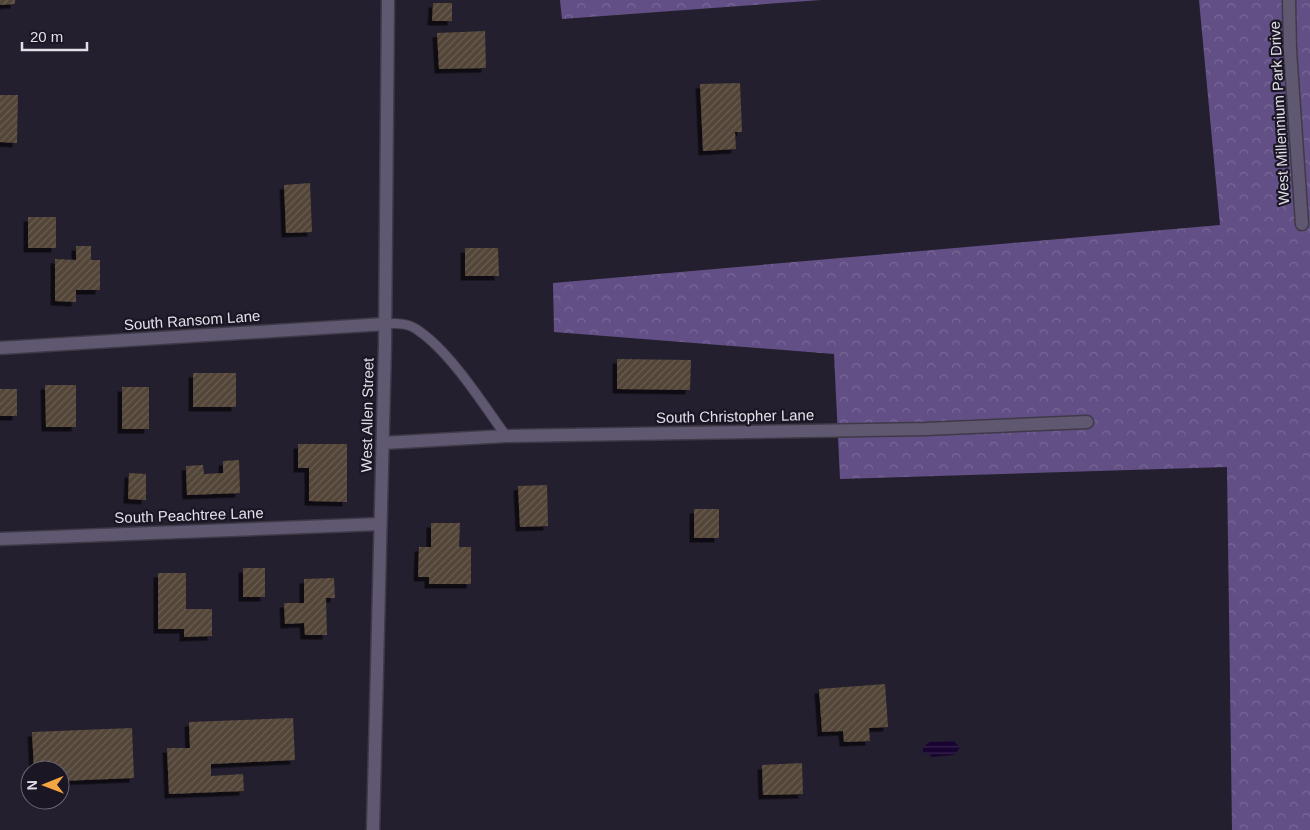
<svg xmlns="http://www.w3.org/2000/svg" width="1310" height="830" font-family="Arial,sans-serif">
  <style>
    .forest { fill: url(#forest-crowns) }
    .water { fill: url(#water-rules) }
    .building { fill: url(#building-hatch); filter: url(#shadow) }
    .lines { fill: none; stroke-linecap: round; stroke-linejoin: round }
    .service-casing { stroke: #3f3a48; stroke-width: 11 }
    .minor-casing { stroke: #3f3a48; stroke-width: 15 }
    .tertiary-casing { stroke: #3f3a48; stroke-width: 15 }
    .service { stroke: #605870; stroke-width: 9 }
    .minor { stroke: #605870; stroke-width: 12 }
    .tertiary { stroke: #605870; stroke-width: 12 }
    .labels { text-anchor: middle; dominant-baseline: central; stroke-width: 4.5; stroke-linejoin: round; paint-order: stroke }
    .street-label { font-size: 15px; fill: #e2dfe9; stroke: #1a1624 }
  </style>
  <defs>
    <pattern id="forest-crowns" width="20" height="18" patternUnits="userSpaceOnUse" patternTransform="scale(1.25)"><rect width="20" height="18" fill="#624f85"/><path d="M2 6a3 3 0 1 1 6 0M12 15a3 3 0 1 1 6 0" fill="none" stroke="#786896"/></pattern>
    <pattern id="water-rules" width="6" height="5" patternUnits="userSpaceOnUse" patternTransform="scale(1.25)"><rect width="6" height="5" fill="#180331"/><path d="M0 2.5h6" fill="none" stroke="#39274f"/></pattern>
    <pattern id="building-hatch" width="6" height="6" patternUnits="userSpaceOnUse" patternTransform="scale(1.25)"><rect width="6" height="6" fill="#524537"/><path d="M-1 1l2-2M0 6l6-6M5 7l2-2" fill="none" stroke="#6b5f54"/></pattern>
    <filter id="shadow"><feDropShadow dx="-4.5" dy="4.5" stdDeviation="0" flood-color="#0009"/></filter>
  </defs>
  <rect width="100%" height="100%" fill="#241f2e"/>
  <!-- forest -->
  <path class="forest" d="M560,0H821L562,19Z
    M1199,0H1310V830H1232L1227,467L840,479L834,354L554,332L553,283L1220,225Z"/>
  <!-- water -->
  <path class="water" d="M954,741L960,748L954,755L932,757L928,753H923V747L930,742Z"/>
  <!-- building -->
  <path class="building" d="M0,0H15V4L0,5Z
    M433,3H452V21H432Z
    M485,31L486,68L439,69L437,33Z
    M740,83L742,132H735L736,149L703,151L700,84Z
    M0,95H18L17,143L0,142Z
    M310,183L312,232L286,233L284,185Z
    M28,217H56V248H28Z
    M76,246H91V260H100V290H76V302L55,301V259L76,260Z
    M465,248H498L499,276H465Z
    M617,359L691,360L690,390L617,389Z
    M193,373H236V407H193Z
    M45,385H76V427H46Z
    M122,387H149V429H122Z
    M0,389H17V416H0Z
    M298,444H347V502L309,501V468H298Z
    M239,460L240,493L187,495L186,466L203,465L204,474L223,473V461Z
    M129,473L146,474V500L128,499Z
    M547,485L548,526L520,527L518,486Z
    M694,509H719V538H694Z
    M431,523H460L459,547H471V584H429V577H418L419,547H431Z
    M243,568H265V597H243Z
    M158,573H186V609H212V636L184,637V629H158Z
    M334,578L335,598H326L327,635H305L304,623L285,624L284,603H304V579Z
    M885,684L888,727L869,728L870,741L844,742L843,731L822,732L819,689Z
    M293,718L295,760L211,764V776L243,774L244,791L169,794L167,748H190L189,722Z
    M132,728L134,778L60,781V770H34L32,732Z
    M802,763L803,794L763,795L762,765Z"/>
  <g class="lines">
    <!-- service casing -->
    <g class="service-casing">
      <path id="service" d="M385,324C397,323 409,323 419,331C451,353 483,404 506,436"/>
    </g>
    <!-- minor casing -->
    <g class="minor-casing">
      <path id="minor" d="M1289,0L1290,50L1302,224
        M0,348L385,324
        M383,443L506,436L926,429L1087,422
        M0,539L380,524"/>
    </g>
    <!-- tertiary casing -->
    <g class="tertiary-casing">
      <path id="tertiary" d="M373,830L385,345L388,0"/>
    </g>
    <!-- service -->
    <use href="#service" class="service"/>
    <!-- minor -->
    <use href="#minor" class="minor"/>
    <!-- tertiary -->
    <use href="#tertiary" class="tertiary"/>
  </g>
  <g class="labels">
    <!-- street labels -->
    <g class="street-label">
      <text transform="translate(1279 113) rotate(-93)">West Millennium Park Drive</text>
      <text transform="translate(192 320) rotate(-4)">South Ransom Lane</text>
      <text transform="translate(367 415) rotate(-89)">West Allen Street</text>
      <text transform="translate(735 416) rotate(-1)">South Christopher Lane</text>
      <text transform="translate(189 515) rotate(-2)">South Peachtree Lane</text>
    </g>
  </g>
  <!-- north arrow -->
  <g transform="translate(45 785) rotate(269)"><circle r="24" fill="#1a1624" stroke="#6a6673"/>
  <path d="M0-4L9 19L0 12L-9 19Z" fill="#f4a443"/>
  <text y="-8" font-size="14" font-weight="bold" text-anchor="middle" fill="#e2dfe9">N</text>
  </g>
  <!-- scale -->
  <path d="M22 42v8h65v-8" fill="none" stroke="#e2dfe9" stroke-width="2.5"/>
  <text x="30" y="42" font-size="15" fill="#e2dfe9" stroke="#1a1624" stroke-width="4" paint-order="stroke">20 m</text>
</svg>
